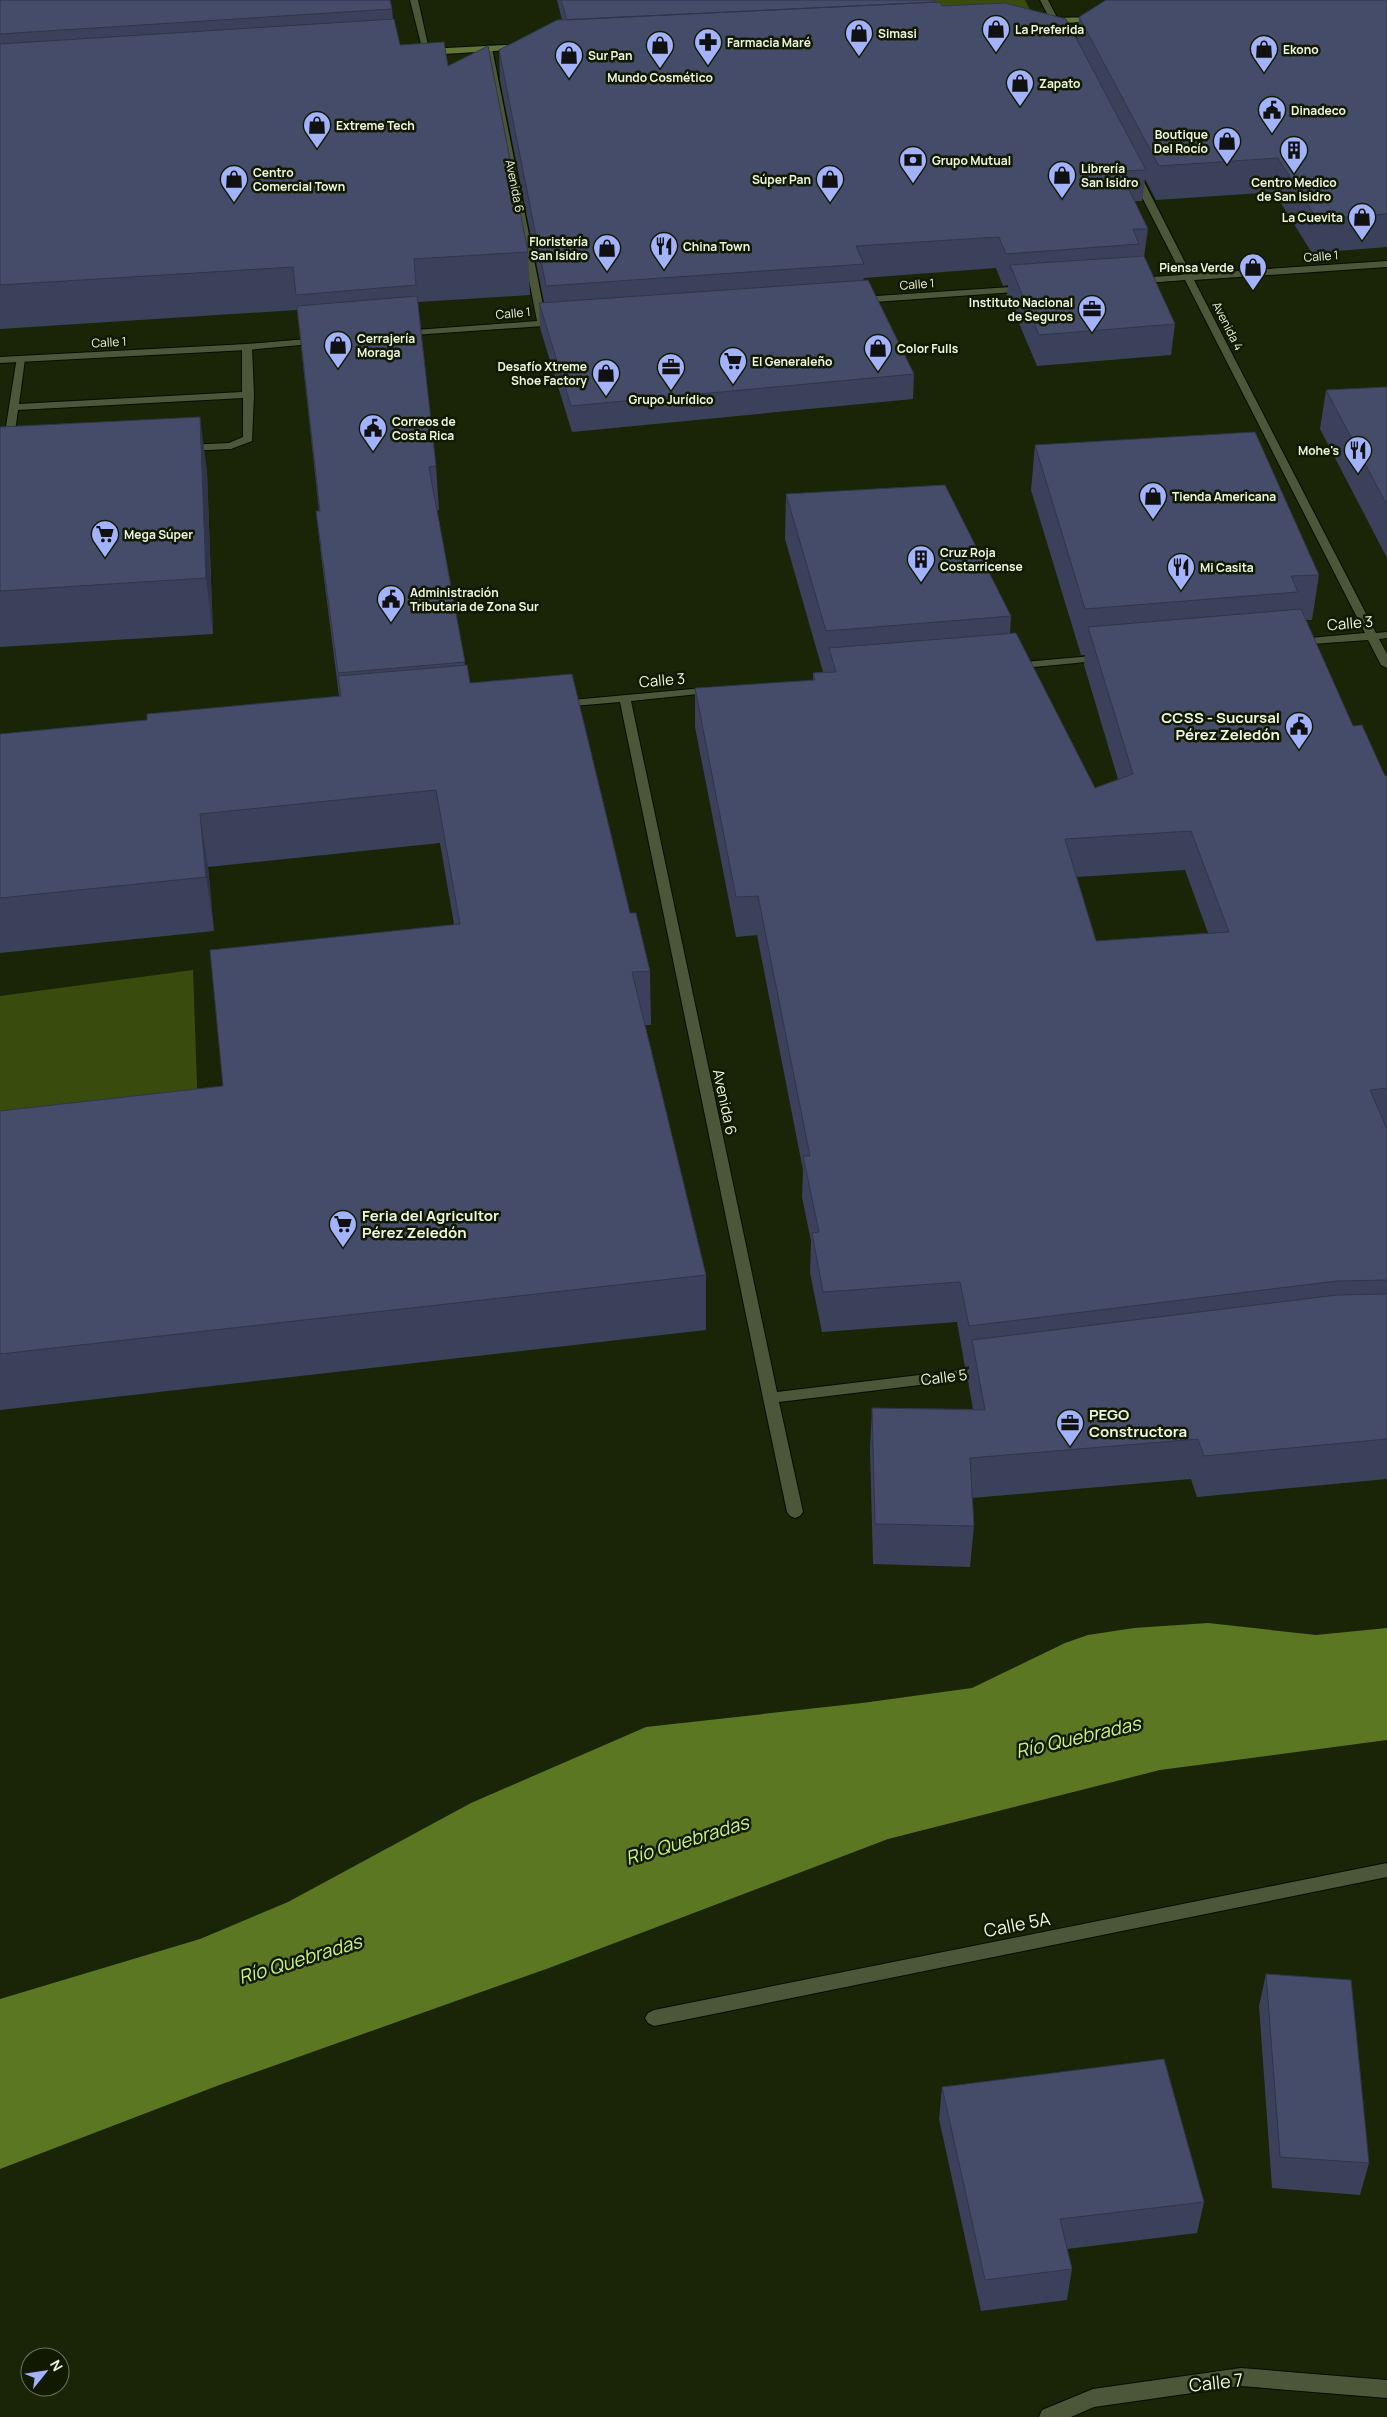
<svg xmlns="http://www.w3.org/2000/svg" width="1387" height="2417" font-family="Manrope,sans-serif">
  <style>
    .green { fill: #394c0e }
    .water { fill: #5c7721 }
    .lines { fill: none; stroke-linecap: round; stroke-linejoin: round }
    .service-casing { stroke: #050d00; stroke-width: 2 }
    .minor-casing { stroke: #050d00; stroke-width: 2 }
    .secondary-casing { stroke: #050d00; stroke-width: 2 }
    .service { fill: #4c5739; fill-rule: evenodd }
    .minor { fill: #4c5739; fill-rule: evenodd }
    .secondary { fill: #617635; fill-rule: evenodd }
    .wall { fill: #3b415a; fill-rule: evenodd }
    .shaded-wall { fill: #30354a }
    .building { fill: #454c69; stroke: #30354a; fill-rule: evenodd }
    .labels { text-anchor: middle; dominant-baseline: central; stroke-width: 5; stroke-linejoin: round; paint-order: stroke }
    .far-poi-label { font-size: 12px; font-weight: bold; fill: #eef5e3; stroke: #111a01; text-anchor: start }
    .far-street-label { font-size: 12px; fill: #eef5e3; stroke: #111a01 }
    .street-label { font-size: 15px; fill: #eef5e3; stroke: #111a01 }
    .poi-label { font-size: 15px; font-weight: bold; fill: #eef5e3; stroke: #111a01; text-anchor: start }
    .near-street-label { font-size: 18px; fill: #eef5e3; stroke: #111a01 }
    .near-water-label { font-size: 19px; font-style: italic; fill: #cbf484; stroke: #111a01 }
  </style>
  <rect width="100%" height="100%" fill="#1a2407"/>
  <!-- green -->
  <path class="green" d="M925,0H1025L1031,12L932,16Z
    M193,970L198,1114L0,1135V996Z"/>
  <!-- water -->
  <path class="water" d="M1208,1623L1316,1635L1387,1628V1740L1160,1770L888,1839L549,1968L222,2084L0,2169V1999L200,1939L288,1902L471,1803L646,1727L862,1703L972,1688L1065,1643L1088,1635L1134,1628Z"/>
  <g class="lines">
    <!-- service casing -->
    <g class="service-casing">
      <path id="service" d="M247,344L252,347L254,395L252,441L231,449L186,451L181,448L186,445L229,443L243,437V398L18,410L13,445L8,448L3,445L17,357L25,359L19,404L242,392V347Z"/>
    </g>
    <!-- minor casing -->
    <g class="minor-casing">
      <path id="minor" d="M410,0H418L430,54L423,52Z
        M1040,0H1048L1064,31L1063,33H1057Z
        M488,45L492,48L546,320L558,319L563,322L558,325L399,336L397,334L402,331L537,321L484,48Z
        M1132,172L1140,174L1191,274L1387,261V267L1194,280L1376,633L1387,632V638L1379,639L1387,654V668L1381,665L1368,640L1298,645L1292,642L1298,639L1365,633L1185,280L1135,284L1130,281L1135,278L1182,275L1130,174Z
        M1027,286L1030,287V291L861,303L856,300L861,297Z
        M319,338L324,341L322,343L247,350L0,363V357L247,344Z
        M1103,655L1107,656V660L1014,669L1008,666L1014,663Z
        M714,687L720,690L718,692L631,701L777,1392L986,1367L991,1368L993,1372L991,1376L986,1377L779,1402L803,1512L800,1516L795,1518L790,1516L787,1512L763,1398L620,702L561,707L555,704L561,701Z
        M1387,1863V1877L654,2026L648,2023L645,2018L648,2013L654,2010Z
        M1241,2368L1387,2380V2398L1241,2386L1094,2407L1071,2417H1039L1042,2410L1093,2389Z"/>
    </g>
    <!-- secondary casing -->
    <g class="secondary-casing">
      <path id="secondary" d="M1097,17H1100V21L1048,24L1044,21L1048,18Z
        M522,44L525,45V49L427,55L423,52L427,49Z"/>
    </g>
    <!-- service -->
    <use href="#service" class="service"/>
    <!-- minor -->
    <use href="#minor" class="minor"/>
    <!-- secondary -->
    <use href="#secondary" class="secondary"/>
  </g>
  <!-- wall -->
  <path class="wall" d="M0,0L392,9L393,19L400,45L448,66L528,252L530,295L418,302L436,466L439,510H437L465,665L470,683L630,913L650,971L651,1025H645L706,1275V1330L0,1410V1111L223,1086L454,924L440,843L208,867L214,931L0,953V734L147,720L339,696L321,555L316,511H319L297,310L0,329Z
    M557,0H934L935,2L942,6L1077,40L1079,17L1387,0V247L1312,253L1274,192L1156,200L1145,179L1142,201H1134L1148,229L1144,257L1175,324L1171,355L1037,366L1007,295L1008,285L1003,286L996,268L864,278L863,280L914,374L913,399L572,432L540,328L539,303L544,302L500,80L499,50L562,20Z
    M1387,387V558L1320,429L1326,390Z
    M0,427L207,471L213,634L0,647Z
    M1035,445L1319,575L1312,620H1306L1353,726L1385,776H1387V1479L1197,1497L1191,1479L972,1498L974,1526L970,1567L873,1564L870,1448L872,1408L973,1409L968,1381L969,1366L965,1367L957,1322L822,1332L810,1273L811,1241L802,1197L803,1170L757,935L736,937L695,727V688L813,681V673L823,672L785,539L786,494L1011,616L1010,633L1095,788L1118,779L1084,665L1085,655H1081L1031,490ZM1185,870L1208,933L1096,941L1077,877Z
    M1266,1974L1369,2163L1360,2195L1272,2188L1259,2006Z
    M942,2087L1204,2202L1197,2233L1067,2249L1072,2269L1067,2300L981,2311L939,2119Z"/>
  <!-- shaded-wall -->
  <path class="shaded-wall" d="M200,417L207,471L213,634L206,578Z
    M200,814L208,867L214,931L206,877Z"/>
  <!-- building -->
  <path class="building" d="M0,0H390L392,9L0,34Z
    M561,0H934L935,2L567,20Z
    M1106,0H1387V214L1317,219L1278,158L1159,166L1079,17Z
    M940,2L942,6L1005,3L1066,19L1146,170L1120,171L1148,229H1133L1139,244L1006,254L999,237L856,246L864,264L546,286L499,50L557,20Z
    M394,19L400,45L444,42L448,66L488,46L528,252L414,259L416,285L296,295L293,267L0,285V44Z
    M1144,256L1175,324L1039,335L1010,265Z
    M868,280L914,374L571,406L539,303Z
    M417,296L436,466L429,467L465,662L338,673L316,511H320L297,306Z
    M1387,387V505L1326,390Z
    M200,417L206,578L0,591V427Z
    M1255,432L1319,575L1291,576L1298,592L1085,609L1035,445Z
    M945,485L1011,616L826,631L786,494Z
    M1301,609L1353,726L1362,725L1385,776H1387V1088L1370,1090L1387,1129V1280L1337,1281L969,1326L960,1282L823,1292L812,1233L819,1232L803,1156H810L758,896L736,897L695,688L815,680L813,673L836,672L829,648L1016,633L1095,788L1133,774L1088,627ZM1191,831L1229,932L1096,941L1065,839Z
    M467,665L470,683L572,674L630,913H636L650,971L632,972L706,1275L0,1354V1111L223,1086L210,950L460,924L436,790L200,814L206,877L0,898V734L147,720V714L341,696L338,676Z
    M1387,1294V1439L1204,1456L1198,1439L970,1458L974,1526L875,1524L872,1408L985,1410L972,1340L1337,1295Z
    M1266,1974L1351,1980L1369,2163L1280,2157Z
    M1164,2059L1204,2202L1060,2219L1072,2269L985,2280L942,2087Z"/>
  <!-- icons -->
  <defs>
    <g id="shop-pin" transform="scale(1.4375)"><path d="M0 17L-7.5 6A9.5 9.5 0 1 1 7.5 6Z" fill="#a2b2fd" stroke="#111a01"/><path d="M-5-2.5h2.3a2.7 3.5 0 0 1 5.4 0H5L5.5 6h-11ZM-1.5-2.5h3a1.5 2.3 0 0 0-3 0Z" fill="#111"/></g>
    <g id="pharmacy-pin" transform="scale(1.4375)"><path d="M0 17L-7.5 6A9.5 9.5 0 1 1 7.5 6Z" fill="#a2b2fd" stroke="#111a01"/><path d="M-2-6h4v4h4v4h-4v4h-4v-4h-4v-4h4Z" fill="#111"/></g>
    <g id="civic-pin" transform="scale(1.4375)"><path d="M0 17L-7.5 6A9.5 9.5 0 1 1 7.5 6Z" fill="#a2b2fd" stroke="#111a01"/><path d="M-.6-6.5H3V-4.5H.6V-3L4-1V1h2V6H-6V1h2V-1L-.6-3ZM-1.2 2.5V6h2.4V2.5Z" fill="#111"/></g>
    <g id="building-pin" transform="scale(1.4375)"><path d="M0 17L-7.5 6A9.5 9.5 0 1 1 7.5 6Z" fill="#a2b2fd" stroke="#111a01"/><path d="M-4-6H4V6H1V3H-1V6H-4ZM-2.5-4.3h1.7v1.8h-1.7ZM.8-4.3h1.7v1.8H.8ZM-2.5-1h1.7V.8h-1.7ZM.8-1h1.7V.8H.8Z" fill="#111"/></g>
    <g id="bank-pin" transform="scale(1.4375)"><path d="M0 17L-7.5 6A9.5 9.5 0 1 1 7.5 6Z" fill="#a2b2fd" stroke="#111a01"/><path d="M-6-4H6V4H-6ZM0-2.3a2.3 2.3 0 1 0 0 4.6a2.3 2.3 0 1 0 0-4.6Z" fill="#111"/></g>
    <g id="restaurant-pin" transform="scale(1.4375)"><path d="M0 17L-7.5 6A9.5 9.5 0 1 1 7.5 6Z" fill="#a2b2fd" stroke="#111a01"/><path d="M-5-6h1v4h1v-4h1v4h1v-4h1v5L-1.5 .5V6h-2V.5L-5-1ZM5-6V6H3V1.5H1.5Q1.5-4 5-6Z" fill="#111"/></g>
    <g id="office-pin" transform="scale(1.4375)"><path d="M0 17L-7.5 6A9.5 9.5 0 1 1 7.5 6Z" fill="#a2b2fd" stroke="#111a01"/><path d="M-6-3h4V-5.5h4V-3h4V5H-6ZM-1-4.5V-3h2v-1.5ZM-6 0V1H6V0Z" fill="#111"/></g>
    <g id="supermarket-pin" transform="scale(1.4375)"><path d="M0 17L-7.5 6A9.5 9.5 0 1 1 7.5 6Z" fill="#a2b2fd" stroke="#111a01"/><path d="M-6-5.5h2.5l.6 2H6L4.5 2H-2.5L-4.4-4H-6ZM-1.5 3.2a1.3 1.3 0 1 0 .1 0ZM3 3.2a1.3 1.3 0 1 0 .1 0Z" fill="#111"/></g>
  </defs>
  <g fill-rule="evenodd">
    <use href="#shop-pin" x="996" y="29"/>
    <use href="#shop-pin" x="859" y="33"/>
    <use href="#pharmacy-pin" x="708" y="42"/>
    <use href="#shop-pin" x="660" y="45"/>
    <use href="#shop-pin" x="1264" y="49"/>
    <use href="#shop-pin" x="569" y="55"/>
    <use href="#shop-pin" x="1020" y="83"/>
    <use href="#civic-pin" x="1272" y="110"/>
    <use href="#shop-pin" x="317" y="125"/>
    <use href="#shop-pin" x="1227" y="141"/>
    <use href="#building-pin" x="1294" y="150"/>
    <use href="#bank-pin" x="913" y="160"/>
    <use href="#shop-pin" x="1062" y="175"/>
    <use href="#shop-pin" x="234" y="179"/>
    <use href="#shop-pin" x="830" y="179"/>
    <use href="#shop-pin" x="1362" y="217"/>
    <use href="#restaurant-pin" x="664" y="246"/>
    <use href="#shop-pin" x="607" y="248"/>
    <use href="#shop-pin" x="1253" y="267"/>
    <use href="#office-pin" x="1092" y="309"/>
    <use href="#shop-pin" x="338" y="345"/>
    <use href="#shop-pin" x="878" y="348"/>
    <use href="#supermarket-pin" x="733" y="361"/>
    <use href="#office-pin" x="671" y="367"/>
    <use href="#shop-pin" x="606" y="373"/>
    <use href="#civic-pin" x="373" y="428"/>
    <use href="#restaurant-pin" x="1358" y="450"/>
    <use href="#shop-pin" x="1153" y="496"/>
    <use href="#supermarket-pin" x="105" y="534"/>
    <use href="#building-pin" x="921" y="559"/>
    <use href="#restaurant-pin" x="1181" y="567"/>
    <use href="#civic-pin" x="391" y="599"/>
    <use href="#civic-pin" x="1299" y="726"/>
    <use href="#supermarket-pin" x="343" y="1224"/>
    <use href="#office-pin" x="1070" y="1423"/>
  </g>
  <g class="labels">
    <!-- far-poi labels -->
    <g class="far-poi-label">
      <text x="1015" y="29">La Preferida</text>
      <text x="878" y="33">Simasi</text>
      <text x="727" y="42">Farmacia Maré</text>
      <text x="1283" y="49">Ekono</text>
      <text x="588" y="55">Sur Pan</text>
      <text x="660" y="77" text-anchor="middle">Mundo Cosmético</text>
      <text x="1039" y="83">Zapato</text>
      <text x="1291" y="110">Dinadeco</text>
      <text x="336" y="125">Extreme Tech</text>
      <text x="1208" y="134" text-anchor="end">Boutique<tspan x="1208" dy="14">Del Rocío</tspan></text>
      <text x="932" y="160">Grupo Mutual</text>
      <text x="1081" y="168">Librería<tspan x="1081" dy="14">San Isidro</tspan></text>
      <text x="253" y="172">Centro<tspan x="253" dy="14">Comercial Town</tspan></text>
      <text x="811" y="179" text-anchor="end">Súper Pan</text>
      <text x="1294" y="182" text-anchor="middle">Centro Medico<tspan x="1294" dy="14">de San Isidro</tspan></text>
      <text x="1343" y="217" text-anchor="end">La Cuevita</text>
      <text x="588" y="241" text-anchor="end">Floristería<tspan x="588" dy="14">San Isidro</tspan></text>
      <text x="683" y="246">China Town</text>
      <text x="1234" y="267" text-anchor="end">Piensa Verde</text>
      <text x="1073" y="302" text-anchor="end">Instituto Nacional<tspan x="1073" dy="14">de Seguros</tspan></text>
      <text x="357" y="338">Cerrajería<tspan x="357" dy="14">Moraga</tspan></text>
      <text x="897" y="348">Color Fulls</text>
      <text x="752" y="361">El Generaleño</text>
      <text x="587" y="366" text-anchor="end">Desafío Xtreme<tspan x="587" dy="14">Shoe Factory</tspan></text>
      <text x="671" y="399" text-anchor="middle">Grupo Jurídico</text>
      <text x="392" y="421">Correos de<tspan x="392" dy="14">Costa Rica</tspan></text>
      <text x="1339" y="450" text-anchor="end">Mohe's</text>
      <text x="1172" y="496">Tienda Americana</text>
      <text x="124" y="534">Mega Súper</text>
      <text x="940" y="552">Cruz Roja<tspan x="940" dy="14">Costarricense</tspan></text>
      <text x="1200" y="567">Mi Casita</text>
      <text x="410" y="592">Administración<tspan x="410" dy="14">Tributaria de Zona Sur</tspan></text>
    </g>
    <!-- far-street labels -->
    <g class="far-street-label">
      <text transform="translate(515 186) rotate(79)">Avenida 6</text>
      <text transform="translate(1321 256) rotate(-4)">Calle 1</text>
      <text transform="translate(917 284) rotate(-4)">Calle 1</text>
      <text transform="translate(513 313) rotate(-5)">Calle 1</text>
      <text transform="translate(1228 326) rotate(63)">Avenida 4</text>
      <text transform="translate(109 342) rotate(-3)">Calle 1</text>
    </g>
    <!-- street labels -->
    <g class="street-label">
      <text transform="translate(1350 623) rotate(-5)">Calle 3</text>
      <text transform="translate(662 680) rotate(-5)">Calle 3</text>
      <text transform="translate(725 1102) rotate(78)">Avenida 6</text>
      <text transform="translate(944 1377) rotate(-7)">Calle 5</text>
    </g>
    <!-- poi labels -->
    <g class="poi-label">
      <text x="1280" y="717" text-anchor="end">CCSS - Sucursal<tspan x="1280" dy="17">Pérez Zeledón</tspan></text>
      <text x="362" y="1215">Feria del Agricultor<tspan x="362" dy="17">Pérez Zeledón</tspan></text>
      <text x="1089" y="1414">PEGO<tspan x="1089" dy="17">Constructora</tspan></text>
    </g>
    <!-- near-street labels -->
    <g class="near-street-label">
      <text transform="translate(1017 1924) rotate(-11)">Calle 5A</text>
      <text transform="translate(1216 2382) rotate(-6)">Calle 7</text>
    </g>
    <!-- near-water labels -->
    <g class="near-water-label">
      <text transform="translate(1078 1737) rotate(-13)">Río Quebradas</text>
      <text transform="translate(687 1840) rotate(-17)">Río Quebradas</text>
      <text transform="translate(300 1959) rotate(-17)">Río Quebradas</text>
    </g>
  </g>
  <!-- north arrow -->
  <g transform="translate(45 2372) rotate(60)"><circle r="24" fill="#111a01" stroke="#69725b"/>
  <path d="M0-4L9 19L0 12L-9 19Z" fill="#a2b2fd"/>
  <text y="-8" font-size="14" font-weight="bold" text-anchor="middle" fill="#eef5e3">N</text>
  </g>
</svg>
